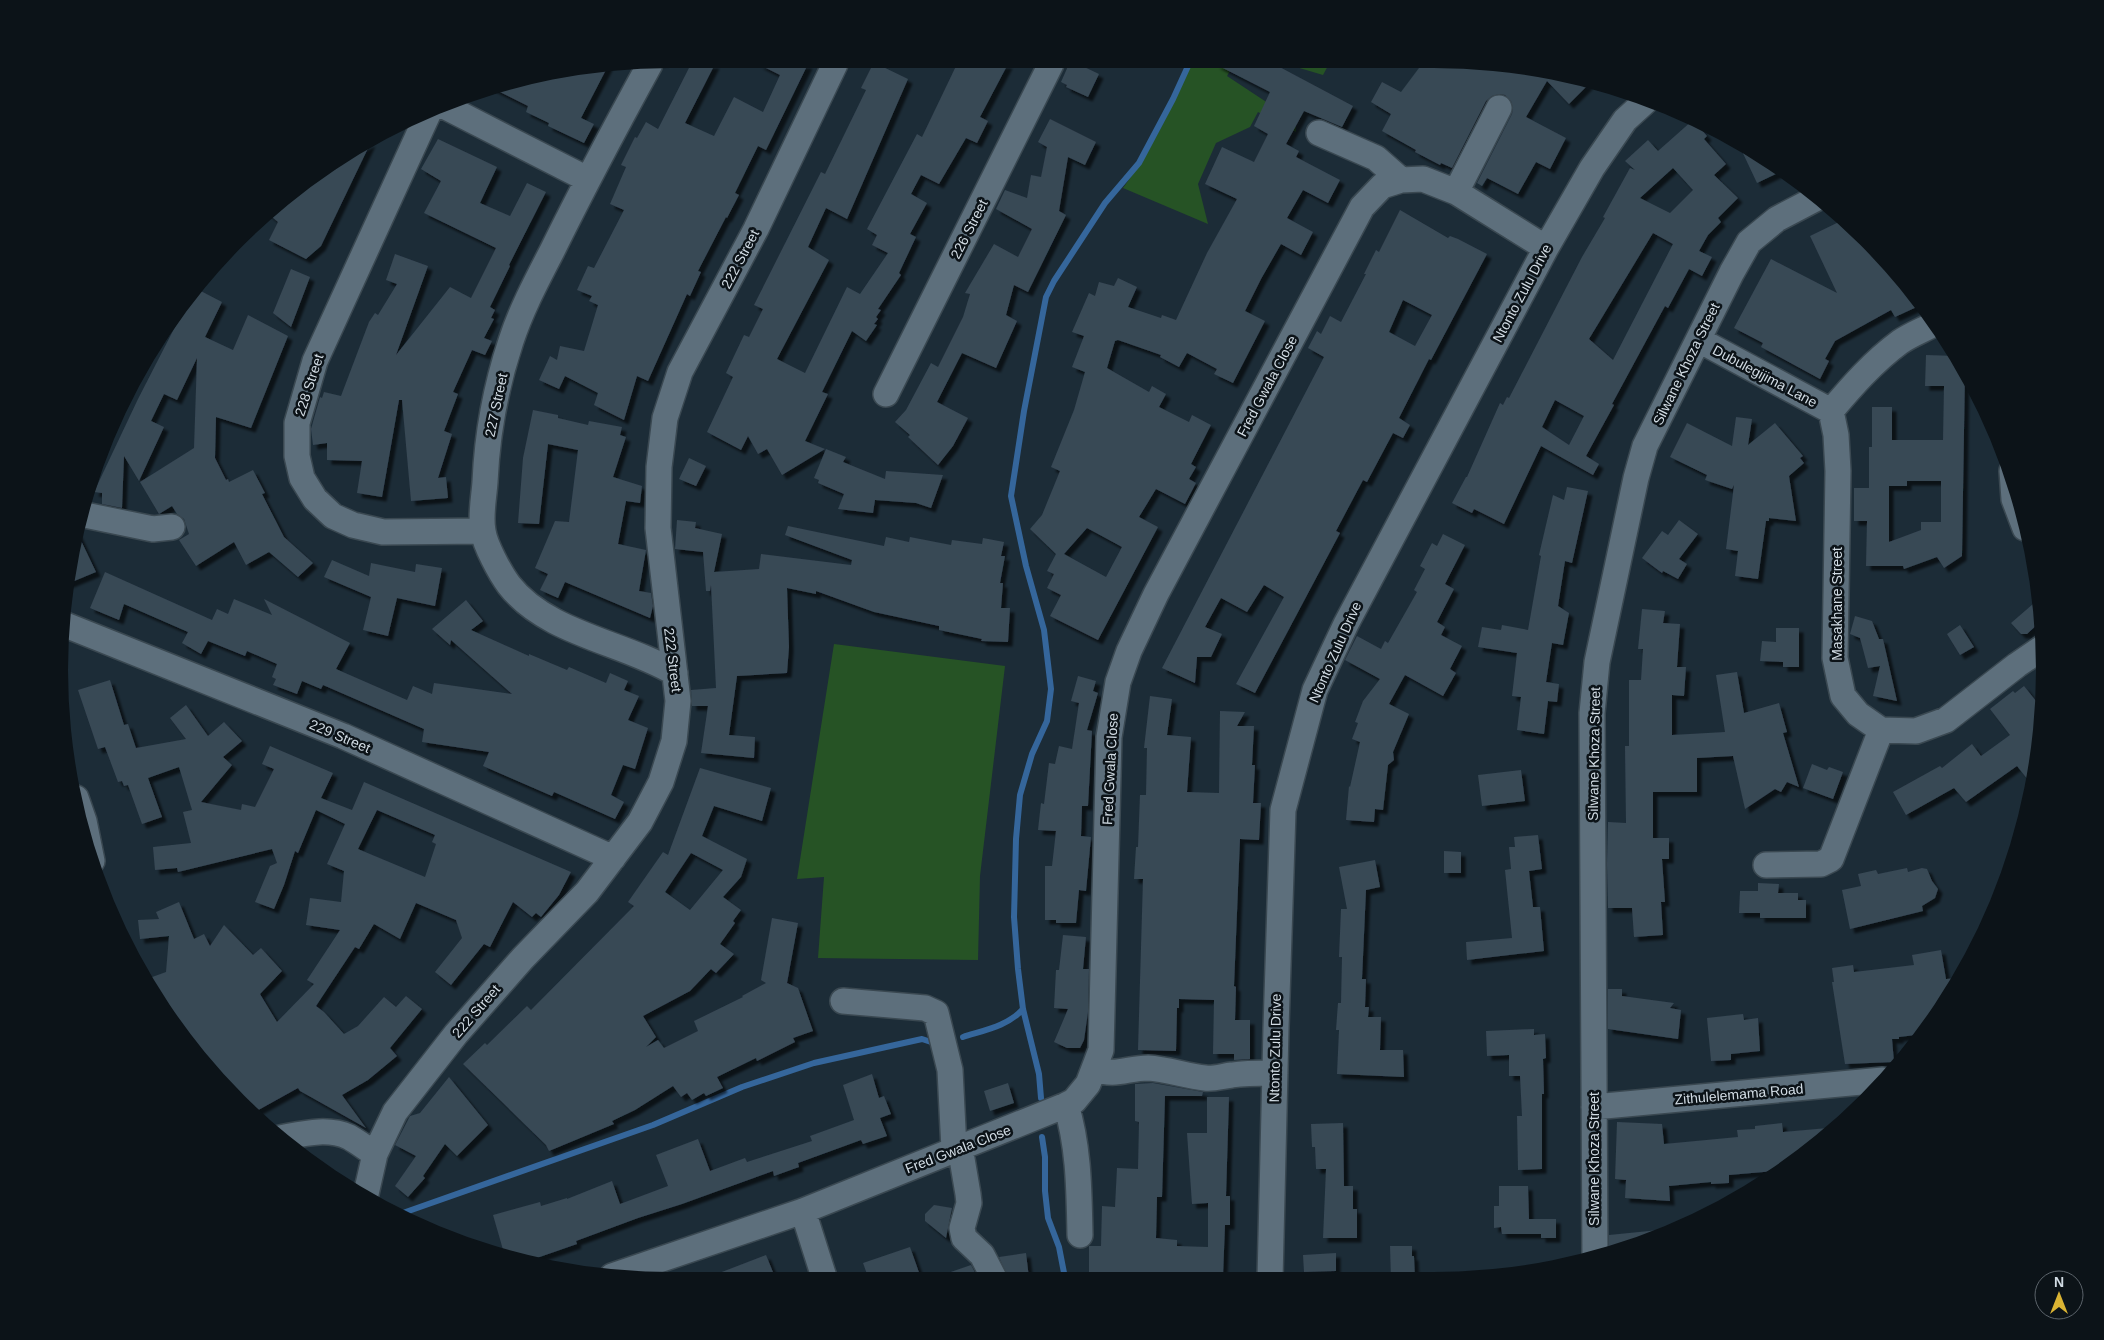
<svg xmlns="http://www.w3.org/2000/svg" width="2104" height="1340" font-family="Arial,sans-serif">
  <style>
    .green { fill: #265325 }
    .lines { fill: none; stroke-linecap: round; stroke-linejoin: round }
    .stream { stroke: #35669b; stroke-width: 6 }
    .building { fill: #384855; fill-rule: evenodd; filter: url(#shadow) }
    .minor-casing { stroke: #3a4851; stroke-width: 28 }
    .minor { stroke: #5d6f7c; stroke-width: 25 }
    .labels { text-anchor: middle; dominant-baseline: central; stroke-width: 5; stroke-linejoin: round; paint-order: stroke }
    .street-label { font-size: 14px; fill: #d2dce4; stroke: #0c1318 }
  </style>
  <defs>
    <filter id="shadow"><feDropShadow dx="4.5" dy="4.5" stdDeviation="1" flood-color="#0009"/></filter>
  </defs>
  <rect width="100%" height="100%" fill="#1c2c37"/>
  <!-- green -->
  <path class="green" d="M1188,64H1234L1227,76L1295,121L1296,132L1258,112L1250,127L1216,143L1198,184L1208,224L1123,188C1153,147 1171,112 1188,64Z
    M1286,64H1329L1323,75Z
    M834,644L1005,666L980,876L978,960L818,958L824,877L797,879Z"/>
  <g class="lines">
    <!-- stream -->
    <path class="stream" d="M963,1037C985,1030 1008,1026 1023,1009
      M1041,1098L1039,1074L1023,1009L1018,969L1014,917L1016,839L1020,795L1032,754L1047,721L1051,689L1044,630L1026,566L1011,496L1024,411L1046,297L1054,281L1105,203L1139,163L1173,99L1189,64
      M1042,1137L1045,1157V1191L1048,1218L1059,1247L1065,1278
      M400,1214L653,1125L742,1087L814,1063L922,1039L931,1042"/>
  </g>
  <!-- building -->
  <path class="building" d="M590,64H609L581,118L594,124L584,143L548,126L549,123L526,112L528,106L490,87Z
    M691,64H715L685,123L714,136L734,97L763,112L780,75L758,64H808L766,150L758,146L735,193L739,195L727,218L726,217L698,271L701,272L690,296L687,294L648,381L637,376L624,420L594,405L598,393L565,376L559,389L539,380L550,356L557,360L560,346L584,351L598,305L589,301L592,296L577,290L588,266L594,268L624,210L610,204L626,167L621,165L635,137L637,138L646,122L658,129Z
    M873,64H877L908,79L847,219L826,208L808,247L829,260L777,359L805,373L847,287L860,294L888,253L872,245L877,235L867,229L917,134L922,137L957,64H1008L980,117L988,121L977,143L966,138L939,184L921,175L911,194L927,203L910,234L916,237L899,273L901,275L878,309L881,310L876,317L878,319L874,324L877,325L866,341L852,331L822,392L828,394L805,441L825,449L782,475L767,449L758,454L748,436L741,450L707,432L733,377L726,373L744,335L749,337L763,309L754,305L821,172L825,174L866,90L861,88Z
    M1069,64H1078L1099,74L1088,97L1066,87L1067,85L1061,82Z
    M1215,64H1274L1353,106L1342,127L1304,111L1286,144L1299,151L1296,157L1340,180L1328,203L1303,190L1287,218L1313,232L1301,255L1281,244L1261,279L1245,311L1265,321L1233,383L1214,374L1217,369L1187,353L1179,367L1160,357L1161,355L1118,340L1115,341L1107,368L1149,392L1152,386L1166,394L1159,407L1189,422L1192,415L1211,425L1191,464L1196,467L1189,479L1196,483L1185,504L1156,489L1139,517L1158,527L1098,640L1050,616L1061,595L1047,588L1054,574L1047,571L1056,554L1030,529L1042,515L1060,471L1051,467L1074,410L1085,372L1072,367L1084,336L1072,332L1089,293L1095,296L1099,282L1114,286L1118,278L1137,287L1128,307L1161,318L1162,315L1176,320L1207,253L1237,199L1205,184L1222,147L1254,162L1268,134L1254,126L1270,92ZM1087,528L1122,547L1106,577L1064,554Z
    M1422,64H1514L1589,84L1569,104L1547,81L1526,117L1566,138L1550,169L1536,162L1518,194L1487,178L1482,186L1477,183L1512,114L1513,108L1511,101L1505,95L1499,94L1492,96L1486,101L1452,168L1441,163L1440,165L1415,152L1416,150L1382,131L1391,114L1371,102L1382,82L1401,92Z
    M1050,119L1096,142L1085,165L1068,157L1059,211L1066,215L1028,292L1014,285L1006,315L1017,321L996,368L962,353L937,402L968,418L953,446L938,465L908,437L910,435L895,422L906,410L931,363L938,367L963,317L970,294L965,293L994,244L1018,257L1032,229L996,209L1005,190L1027,198L1031,175L1041,177L1047,147L1038,142Z
    M1693,120L1707,136L1704,139L1726,164L1714,175L1738,198L1718,218L1721,222L1708,235L1699,251L1712,257L1702,276L1689,269L1668,308L1665,306L1612,404L1614,405L1586,456L1599,464L1593,475L1541,446L1504,524L1474,509L1472,513L1452,503L1466,477H1467L1500,403L1503,405L1507,397L1509,398L1582,257L1605,218L1603,217L1630,168L1635,170L1625,161L1648,140L1658,151ZM1673,168L1693,190L1670,213L1640,198ZM1653,233L1673,244L1613,360L1589,339ZM1555,400L1584,416L1569,445L1542,427Z
    M438,139L497,167L480,203L510,216L527,183L546,192L509,265L510,266L490,307L495,310L491,318L494,319L484,338L492,341L485,355L472,350L453,392L458,394L444,431L452,434L438,478L446,477L448,498L411,501L402,400H399L382,497L357,493L362,461L327,460V443L313,445L311,429L320,397L322,398L324,392L341,396L369,322L375,313L378,315L397,284L386,280L395,254L428,266L396,355L450,287L471,298L496,248L424,213L441,181L421,169Z
    M371,142L321,246L306,259L269,240L278,222L266,212L267,211L326,165L335,170L342,156Z
    M1740,147L1771,165L1782,171L1757,183Z
    M1400,210L1448,238L1450,236L1458,239L1487,254L1431,360L1429,359L1399,418L1410,425L1403,438L1393,433L1367,482L1363,480L1336,531L1340,533L1255,693L1236,684L1284,597L1264,585L1247,612L1221,598L1205,627L1222,634L1211,657H1197L1195,683L1162,668L1324,357L1308,348L1317,331L1321,334L1330,316L1341,322L1366,274H1364L1376,250L1379,252ZM1403,300L1432,315L1415,346L1389,332Z
    M1843,220L1894,268L1921,305L1895,317L1891,310L1835,341L1825,359L1829,361L1820,379L1761,347L1763,343L1734,328L1771,259L1837,293L1810,236Z
    M291,269L310,277L291,327L273,313Z
    M195,288L222,302L205,337L233,350L248,315L288,336L251,428L216,417L215,458L226,480L228,479L229,482L253,470L265,493L262,494L284,537L313,563L298,577L269,552L246,565L234,542L196,566L179,540L189,534L184,519L177,514L172,506L159,514L140,482L194,448L197,358L177,400L164,394L151,421L164,427L139,481L124,456L122,508L102,504V493L94,492L138,399Z
    M1926,355L1957,356L1965,369L1962,556L1944,568L1937,557L1904,569L1903,566H1866L1867,521H1854V488H1869V447H1872V407H1892V440H1943L1944,386H1925ZM1907,481H1941V522H1921V530L1889,542V486H1907Z
    M533,410L558,415V418L588,425L589,421L622,427L620,435L626,437L613,477L642,486L640,503L626,501L618,544L646,550L639,591L651,593L653,606L650,618L565,582L558,598L540,590L548,574L535,568L555,521L569,522L578,450L548,444L539,524L518,523L523,458Z
    M1736,417L1752,419L1748,445L1775,423L1803,456L1800,458L1804,463L1789,476L1796,521L1769,518V521H1766L1758,579L1735,576L1738,551L1726,549L1734,485L1732,489L1705,480L1707,475L1670,457L1687,423L1732,446Z
    M826,449L846,457L843,462L885,479L886,471L943,475L931,508L916,503L875,500L873,513L838,509L844,494L818,483L819,480L814,478Z
    M689,458L706,466L696,486L679,479Z
    M1567,487L1588,491L1572,563L1565,561L1558,606L1569,613L1563,645L1552,643L1546,682L1559,684L1557,702L1548,701L1544,734L1517,730L1521,697L1512,696L1517,653L1478,647L1482,627L1501,630L1502,625L1528,630L1541,556L1539,555L1553,495L1564,500Z
    M677,520L696,522L695,528L722,534L714,572L759,569L761,554L851,565L852,560L785,535L788,526L884,546L886,537L909,542L910,537L951,545L952,540L982,544L983,538L1004,542L1001,556H1005L1000,583H1003L1001,608H1010L1008,642L981,641L982,639L939,630V626L874,612L816,591V594L787,588L789,647L787,673L737,676L729,735L755,737L754,758L701,753L708,706H692L691,690L716,688L711,585L710,591H706L703,552L675,549Z
    M1679,520L1698,534L1679,559L1687,564L1678,579L1663,571L1662,573L1642,558L1662,531L1668,535Z
    M76,530L96,572L67,584L70,551Z
    M1443,534L1465,545L1445,584L1454,589L1437,622L1445,627L1441,635L1462,646L1450,669L1456,673L1443,696L1405,675L1389,704L1409,714L1393,752L1394,760L1388,765L1383,810L1375,809L1374,822L1346,820L1349,786L1350,787L1360,742L1352,739L1358,723L1355,722L1363,701L1380,679L1345,660L1357,636L1381,649L1385,641L1388,643L1417,592L1414,590L1425,569L1420,566L1432,543L1437,546Z
    M332,560L369,576L371,563L415,572L416,564L442,568L435,606L397,598L388,636L363,630L371,597L324,577Z
    M105,572L212,620L217,609L228,614L234,599L272,615L264,599L350,643L336,669L407,700L413,686L432,694L434,683L512,694L451,640L450,645L432,629L466,600L483,621L471,630L529,656V654L567,670L569,667L606,683L610,673L628,681L624,690L639,696L628,720L648,728L635,769L623,765L611,795L624,802L615,819L554,792L552,796L483,766L489,752L422,742L424,729L323,685L321,689L302,681L297,694L273,685L276,679L272,677L277,664L247,651L245,656L208,641L201,654L182,643L188,632L124,604L119,620L90,608Z
    M2033,604L2041,612V621L2027,634H2021L2011,623Z
    M1642,609L1665,611L1663,623L1680,624L1677,667H1686L1684,696L1672,695V735L1725,732L1716,675L1737,672L1744,713L1779,703L1787,732L1783,733L1799,787L1787,782L1781,792L1775,789L1745,809L1733,756L1697,758V792H1653V838H1669V859H1662L1665,902H1661L1663,935L1634,937L1632,908H1608L1607,864L1608,822L1626,823L1625,746H1629V680H1641L1643,649H1638Z
    M1855,616L1872,621L1879,639H1883L1897,701L1873,696L1880,666L1868,668L1860,638L1850,634Z
    M1960,625L1974,647L1960,655L1947,634Z
    M1776,628H1799V667H1783V662L1760,661L1762,641L1776,642Z
    M1078,676L1096,681L1093,691L1098,693L1087,730L1092,731L1088,806H1082L1081,836L1091,837L1086,891L1079,890L1076,923H1056V920H1045V866H1052L1056,831L1038,830L1041,803L1044,804L1049,763L1055,764L1059,746L1072,749L1079,703L1071,701Z
    M110,680L124,725L128,724L136,748L186,739L170,718L186,705L208,736L224,722L242,741L223,757L232,765L201,802L241,810L242,804L255,807L274,769L262,764L270,746L333,773L321,798L352,810L364,782L571,872L559,895L541,917L536,913L532,917L513,902L490,947L484,944L451,985L435,972L462,938L456,920L416,903L400,939L374,924L359,949L355,947L316,1006L324,1012L344,1034L358,1026L384,997L396,1007L406,996L422,1009L390,1048L397,1056L368,1080L342,1095L366,1128L300,1091L298,1088L253,1113L211,1073L162,1009L144,980L166,972L169,936L140,939L138,920L159,919L156,912L179,902L194,939L204,934L210,946L224,925L253,955L261,948L282,971L260,994L277,1022L314,984L307,980L340,930L306,925L310,898L341,902L344,871L327,864L345,824L316,810L298,853L295,851L284,885L274,909L255,902L270,866L277,863L272,849L178,872L177,868L155,870L153,847L191,843L183,812L192,810L179,767L148,778L162,817L142,824L128,785L124,786L122,781L118,782L105,747L98,749L78,690ZM377,810L435,835L432,842L436,844L425,877L358,849Z
    M2024,686L2044,711L2032,785L2017,766L1966,802L1954,788L1906,815L1893,792L1940,766L1942,768L1972,744L1981,756L2010,735L1990,709L2013,691L2015,693Z
    M1150,696L1172,699L1167,735L1191,737L1187,792L1219,793L1220,711L1245,712L1237,726H1254L1252,765H1255L1253,803H1261L1259,840L1240,839L1234,986L1236,987L1235,1020H1250V1059L1234,1060V1054H1213L1214,1000L1179,999V1008H1177L1176,1051L1138,1050L1143,879H1134L1136,847H1138L1140,795H1146L1147,748H1144Z
    M1812,764L1827,770L1829,767L1843,772L1833,799L1803,788Z
    M700,768L771,788L762,821L714,806L702,836L747,859L741,877L723,897L741,910L733,921L735,923L720,944L734,954L716,973L711,969L690,991L643,1016L656,1037L646,1047L658,1040L664,1048L698,1031L694,1021L743,997L742,996L766,983L761,980L772,918L798,923L787,983L798,988L813,1031L793,1038L795,1042L757,1061L756,1058L717,1077L723,1088L706,1096L704,1093L692,1100L687,1093L681,1097L673,1086L635,1110L612,1121L614,1124L549,1151L546,1145L463,1064L485,1043L487,1045L527,1006L531,1010L634,906L628,902L663,852L668,855ZM691,853L723,870L690,910L665,892Z
    M1521,770L1525,801L1482,806L1478,775Z
    M1538,835L1542,869L1529,871L1533,907H1540L1544,951L1467,960L1466,942L1512,938L1505,870L1511,869L1509,847H1515L1514,837Z
    M1444,851L1461,852V873H1444Z
    M1375,860L1380,887L1366,890L1362,979H1366L1365,1007H1369L1368,1017H1381L1380,1050H1403L1404,1077L1337,1074L1339,1030H1336L1338,1003H1341L1342,957H1339L1341,909H1347L1339,867Z
    M1907,868L1908,872L1922,868L1927,869L1932,881L1938,889L1935,898L1922,906L1923,911L1850,929L1842,890L1861,886L1858,874L1876,870L1878,874Z
    M1758,883L1779,884L1778,893H1798V900H1806V918H1760V913H1739L1740,891H1758Z
    M1063,935L1086,937L1083,969H1089L1088,1012L1084,1040L1080,1048H1067L1054,1042L1068,1009L1054,1008L1056,970H1059Z
    M1941,950L1946,979L1959,978L1924,1034L1899,1037V1039H1892L1894,1062L1845,1064L1832,982H1834L1832,968L1853,965L1854,972L1914,965L1912,955Z
    M1608,989H1622V996L1674,1003L1670,1008L1681,1010L1678,1039L1608,1029Z
    M1743,1014L1744,1020L1758,1018L1760,1051L1731,1054V1060L1711,1061L1707,1018Z
    M1534,1029V1035L1545,1034L1546,1058L1543,1059L1544,1094H1542V1169L1518,1170L1517,1116H1522L1520,1076H1509V1055L1487,1056L1486,1031Z
    M872,1074L879,1098L884,1096L891,1114L880,1118L887,1136L863,1144L861,1140L798,1163L799,1167L774,1176L773,1171L682,1204L638,1218L576,1241L577,1244L531,1260L504,1253L493,1215L540,1202L541,1206L567,1198V1199L612,1181L620,1204L668,1186L656,1155L698,1139L710,1171L745,1158L747,1162L812,1141L810,1136L854,1120L843,1085Z
    M449,1077L488,1125L457,1156L445,1144L423,1176L425,1178L408,1197L395,1186L416,1156L395,1145L410,1116L420,1113Z
    M1008,1083L1014,1103L990,1111L984,1091Z
    M1153,1083L1203,1092L1202,1096H1165L1162,1197H1157L1156,1238L1177,1240V1246L1208,1247V1203L1192,1204L1187,1133H1207V1097H1229L1226,1196H1230V1225H1225L1223,1276H1204V1279L1089,1278V1246H1101L1102,1206L1115,1207L1117,1168L1138,1169L1139,1122L1135,1121V1084Z
    M1617,1122L1662,1124L1664,1144L1738,1137L1737,1130L1755,1129V1126L1782,1123L1783,1132L1839,1127L1775,1171L1729,1175V1183L1711,1184V1182L1669,1186L1670,1201L1625,1198L1626,1180L1615,1179Z
    M1343,1123L1344,1186H1353V1209H1357V1238H1323L1326,1169H1316L1315,1147H1312L1311,1124Z
    M1499,1186H1528L1529,1219H1556V1238H1541V1234H1502L1501,1227L1494,1228V1206H1499Z
    M934,1205L952,1208L946,1238L925,1221V1214Z
    M1659,1230L1660,1235L1609,1254V1235Z
    M1390,1246H1412V1256H1414L1415,1280H1391Z
    M910,1247L921,1278L868,1277L863,1263Z
    M1026,1253L1029,1278H1008L999,1257Z
    M1336,1253V1271L1304,1272L1303,1255Z
    M766,1255L775,1277H714V1275Z
    M971,1265L978,1278H942V1275Z"/>
  <g class="lines">
    <!-- minor casing -->
    <g class="minor-casing">
      <path id="minor" d="M650,64C616,126 583,188 552,251C537,280 521,310 511,341C496,386 487,435 485,482C484,497 480,516 483,531C485,545 500,573 509,585C547,634 624,642 675,673
        M444,106L587,179
        M428,114L315,361L297,423V456L302,478L315,499L333,516L353,525L383,532L483,531
        M1319,133L1376,158L1401,180
        M1456,192L1499,108
        M1934,324C1923,330 1910,335 1900,342C1873,362 1852,386 1831,411L1836,435L1838,471L1835,658L1843,696L1858,714L1881,730L1916,731L1946,720L2017,665L2042,648
        M1699,340L1831,411
        M886,394L1051,64
        M2012,471L2014,499L2025,528
        M80,514L153,529L172,527
        M63,624L343,736L613,858
        M76,798L84,821L92,861
        M1766,865L1821,864L1831,859L1881,730
        M843,1001L925,1008L936,1013L950,1070L954,1149
        M1095,1069C1116,1077 1127,1068 1148,1068C1167,1069 1186,1076 1205,1078C1214,1079 1223,1076 1232,1075C1246,1073 1260,1073 1275,1073
        M1066,1105C1079,1147 1079,1191 1080,1235
        M1594,1107L1883,1080
        M280,1138C302,1134 327,1127 349,1137C358,1142 367,1149 375,1154
        M960,1147L968,1194L969,1203L962,1228L964,1238L982,1255L994,1278
        M366,1194L375,1154L395,1112L456,1034L523,958L587,892L640,822L661,782L674,741L678,701L658,528L659,467L665,418L680,372L756,229L835,64
        M803,1211L824,1277
        M1595,1260L1592,713L1597,662L1636,478L1645,446L1732,272L1749,242L1777,219L1819,197
        M612,1276L803,1211L1066,1105L1074,1101L1088,1084L1101,1050L1109,737L1118,682L1129,651L1156,594L1362,207L1382,186L1401,180L1423,179L1456,192L1546,248
        M1270,1279L1276,1028L1283,810L1315,690L1346,624L1546,248L1592,168L1625,120L1647,100"/>
    </g>
    <!-- minor -->
    <use href="#minor" class="minor"/>
  </g>
  <g class="labels">
    <!-- street labels -->
    <g class="street-label">
      <text transform="translate(969 229) rotate(-63)">226 Street</text>
      <text transform="translate(740 259) rotate(-62)">222 Street</text>
      <text transform="translate(1522 293) rotate(-62)">Ntonto Zulu Drive</text>
      <text transform="translate(1686 364) rotate(-64)">Silwane Khoza Street</text>
      <text transform="translate(1765 376) rotate(28)">Dubulegijima Lane</text>
      <text transform="translate(309 385) rotate(-72)">228 Street</text>
      <text transform="translate(1267 386) rotate(-62)">Fred Gwala Close</text>
      <text transform="translate(496 405) rotate(-78)">227 Street</text>
      <text transform="translate(1837 604) rotate(-90)">Masakhane Street</text>
      <text transform="translate(1335 652) rotate(-66)">Ntonto Zulu Drive</text>
      <text transform="translate(673 660) rotate(83)">222 Street</text>
      <text transform="translate(340 736) rotate(23)">229 Street</text>
      <text transform="translate(1594 754) rotate(-89)">Silwane Khoza Street</text>
      <text transform="translate(1110 769) rotate(-87)">Fred Gwala Close</text>
      <text transform="translate(476 1011) rotate(-49)">222 Street</text>
      <text transform="translate(1275 1048) rotate(-89)">Ntonto Zulu Drive</text>
      <text transform="translate(1739 1094) rotate(-5)">Zithulelemama Road</text>
      <text transform="translate(958 1149) rotate(-21)">Fred Gwala Close</text>
      <text transform="translate(1594 1159) rotate(-90)">Silwane Khoza Street</text>
    </g>
  </g>
  <!-- crop -->
  <path d="M0 0H2104V1340H0ZM670 68H1434A602 602 0 0 1 2036 670V670A602 602 0 0 1 1434 1272H670A602 602 0 0 1 68 670V670A602 602 0 0 1 670 68Z" fill="#0c1318" fill-rule="evenodd"/>
  <!-- north arrow -->
  <g transform="translate(2059 1295)"><circle r="24" fill="#0c1318" stroke="#5b636a"/>
  <path d="M0-4L9 19L0 12L-9 19Z" fill="#dab333"/>
  <text y="-8" font-size="14" font-weight="bold" text-anchor="middle" fill="#d2dce4">N</text>
  </g>
</svg>
